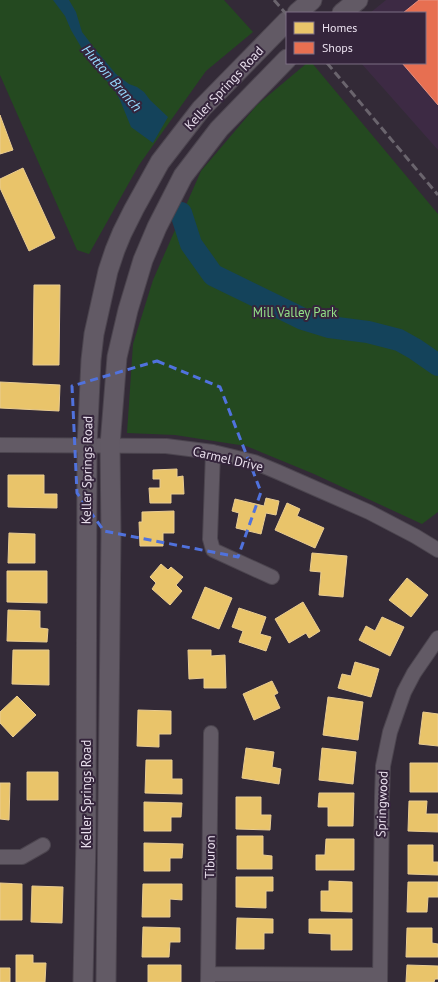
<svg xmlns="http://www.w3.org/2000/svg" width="438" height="982" font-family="'PT Sans',sans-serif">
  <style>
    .built { fill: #3d2a44 }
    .green { fill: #244920 }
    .water { fill: #14435b }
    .homes { fill: #e9c46a; stroke: #e9cc91 }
    .shops { fill: #e76f51; stroke: #e89180 }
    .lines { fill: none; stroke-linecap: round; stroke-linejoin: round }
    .river { stroke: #14435b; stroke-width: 22 }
    .minor-casing { stroke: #4c454f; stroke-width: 16 }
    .secondary-casing { stroke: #4c454f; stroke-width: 21 }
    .minor { stroke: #625a65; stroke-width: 14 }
    .secondary { stroke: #625a65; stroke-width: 19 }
    .rail { stroke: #6a646d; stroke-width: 3; stroke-dasharray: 8 4; stroke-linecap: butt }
    .marked { fill: none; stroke: #5072dd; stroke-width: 3; stroke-dasharray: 8 5; stroke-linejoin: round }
    .labels { text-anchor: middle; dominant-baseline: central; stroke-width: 4; stroke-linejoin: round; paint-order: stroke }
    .street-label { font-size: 13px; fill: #e9dfed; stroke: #35253c }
    .park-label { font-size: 13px; fill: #94e288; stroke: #35253c }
    .water-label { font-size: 14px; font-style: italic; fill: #95d9fe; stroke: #35253c }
  </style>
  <rect width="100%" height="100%" fill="#332a37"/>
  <!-- built -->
  <path class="built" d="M386,0H438V150L361,63H425V13H370Z"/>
  <!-- green -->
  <path class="green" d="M0,0H224L253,32L206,71L139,165L89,254L77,250L0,75Z
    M307,63H312L438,214V512L422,524L314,474L246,446L175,435L127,433L133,344L153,280L201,171L257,105Z"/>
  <!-- water -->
  <path class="water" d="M53,0H69L76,12L82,32L95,49L116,74L129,84L137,87L144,92L150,100L168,117L153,143L131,127L120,100L113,87L101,75L84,52L71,30L65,16Z"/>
  <!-- homes -->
  <path class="homes" d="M0,115L13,150L0,154Z
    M23,168L55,238L29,251L0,188V179Z
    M34,285H60L59,365H33Z
    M0,382L60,385L59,411L0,408Z
    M177,469V477L183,476L184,494H171V503H150L149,488H160V479H153V470Z
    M8,475H44V494H57V508L8,507Z
    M266,498L279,501L276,515L266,513L261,534L236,528L239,513L232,511L235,499L264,506Z
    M287,503L300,509L297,516L324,528L315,548L275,530Z
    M174,511V533H163V546H140L139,522H142V512Z
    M9,533L35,534V563H8Z
    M312,553L347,556L343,597L319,595L321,572L310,571Z
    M161,564L168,570L171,567L183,577L176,585L182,591L170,605L152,589L156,583L150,577Z
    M7,571H47V603L7,602Z
    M407,578L428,595L411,617L389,600Z
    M205,587L232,598L219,629L192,618Z
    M303,602L320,631L309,638L306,633L289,643L275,619Z
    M239,608L266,617L260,634L271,637L266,651L239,642L243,631L232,627Z
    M8,610L40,611V628L48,629L47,642L7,641Z
    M382,617L404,627L390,656L359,640L366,626L375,631Z
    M13,650H49V685L12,684Z
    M188,650H211V656L225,655L226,688H204V678L189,679Z
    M355,662L379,669L371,697L338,688L342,674L351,676Z
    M272,681L278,693L274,695L280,708L254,720L243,694Z
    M17,696L36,715L13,737L0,723V712Z
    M328,697L363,702L358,740L323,735Z
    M138,710L171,711V734H159V747L137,746Z
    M423,712L438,714V746L419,744Z
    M246,748L274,752L272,767L281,769L279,784L242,778Z
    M322,748L356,752L353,784L319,780Z
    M146,760H172V779H182V794L145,793Z
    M410,763H438V792H410Z
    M27,772H58V800H27Z
    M0,783H10L9,820L0,819Z
    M319,793H354L353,826H328V807H318Z
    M236,797H261V815H271L270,830L236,829Z
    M409,801H427L426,814H438V832L408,831Z
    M144,802L182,803L181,817H171V831H144Z
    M237,836H263V855L272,856V869H237Z
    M326,839H354V870H316V855H325Z
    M144,843L183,844L182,858H170V871H144Z
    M408,845H433V862H438V875L408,874Z
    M236,877H273V891H266V908L236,907Z
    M329,881L352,882V912L321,911V891H329Z
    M408,882H438V897H428L427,912H407Z
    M0,883L22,884V920H0Z
    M143,884H182V900L170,899V917H142Z
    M32,886L63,887L62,923L31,922Z
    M237,918L273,919V933H264V949H236Z
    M309,919H352V950H331V934L309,933Z
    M143,927L180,928V942H170L169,957H142Z
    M407,928H432V943L438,944V957H406Z
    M16,955H33V963H46L45,982H16Z
    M148,965H181V982H148Z
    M407,965L438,966V979H435L434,982H406Z
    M0,968H10V982H0Z"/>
  <!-- shops -->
  <path class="shops" d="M419,0H438V105L402,63H425V13H403Z"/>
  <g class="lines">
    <!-- river -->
    <path class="river" d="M181,213L191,244L213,275L303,319L329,327L368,332L399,340L415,349L438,365"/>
    <!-- minor casing -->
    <g class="minor-casing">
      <path id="minor" d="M0,445L166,446L213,452L254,462L278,472L369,512L415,536L438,550
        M213,452L210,539L213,550L272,577
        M0,857H22L43,845
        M208,974L380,975
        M208,982L211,733
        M380,982L382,797L383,766L390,732L404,692L414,673L438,638"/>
    </g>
    <!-- secondary casing -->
    <g class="secondary-casing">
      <path id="secondary" d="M297,13L312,0
        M342,13L358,0
        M83,982L86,838L87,446L91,360L94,334L108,271L115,250L122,233L134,209L160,162L201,109L287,21
        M106,982L111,535L110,445L117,357L128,310L143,260L157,227L183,176L219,129L287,59"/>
    </g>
    <!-- minor -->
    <use href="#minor" class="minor"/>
    <!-- secondary -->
    <use href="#secondary" class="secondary"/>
    <!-- rail -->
    <path class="rail" d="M274,0L287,15
      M327,63L438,195"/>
  </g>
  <!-- marked area -->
  <path class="marked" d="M157,361L220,387L261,492L238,557L104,531L77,493L72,386Z"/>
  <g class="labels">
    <!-- street labels -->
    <g class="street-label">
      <text transform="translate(224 88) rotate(-47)">Keller Springs Road</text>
      <text transform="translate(228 459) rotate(13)">Carmel Drive</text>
      <text transform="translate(87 470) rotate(-89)">Keller Springs Road</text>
      <text transform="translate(86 794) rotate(-90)">Keller Springs Road</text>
      <text transform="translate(382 804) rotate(-88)">Springwood</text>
      <text transform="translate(210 857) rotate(-89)">Tiburon</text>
    </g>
    <!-- park labels -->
    <g class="park-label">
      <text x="295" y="312">Mill Valley Park</text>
    </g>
    <!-- water labels -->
    <g class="water-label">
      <text transform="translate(112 78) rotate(49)">Hutton Branch</text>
    </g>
  </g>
  <!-- legend -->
  <rect x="286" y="12" width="140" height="52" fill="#35253c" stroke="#7d6f83"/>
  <rect x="294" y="22" width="20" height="12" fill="#e9c46a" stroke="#7d6f83"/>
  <text x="322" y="32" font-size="12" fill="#e9dfed">Homes</text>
  <rect x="294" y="42" width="20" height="12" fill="#e76f51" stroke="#7d6f83"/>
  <text x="322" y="52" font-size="12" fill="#e9dfed">Shops</text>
</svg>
